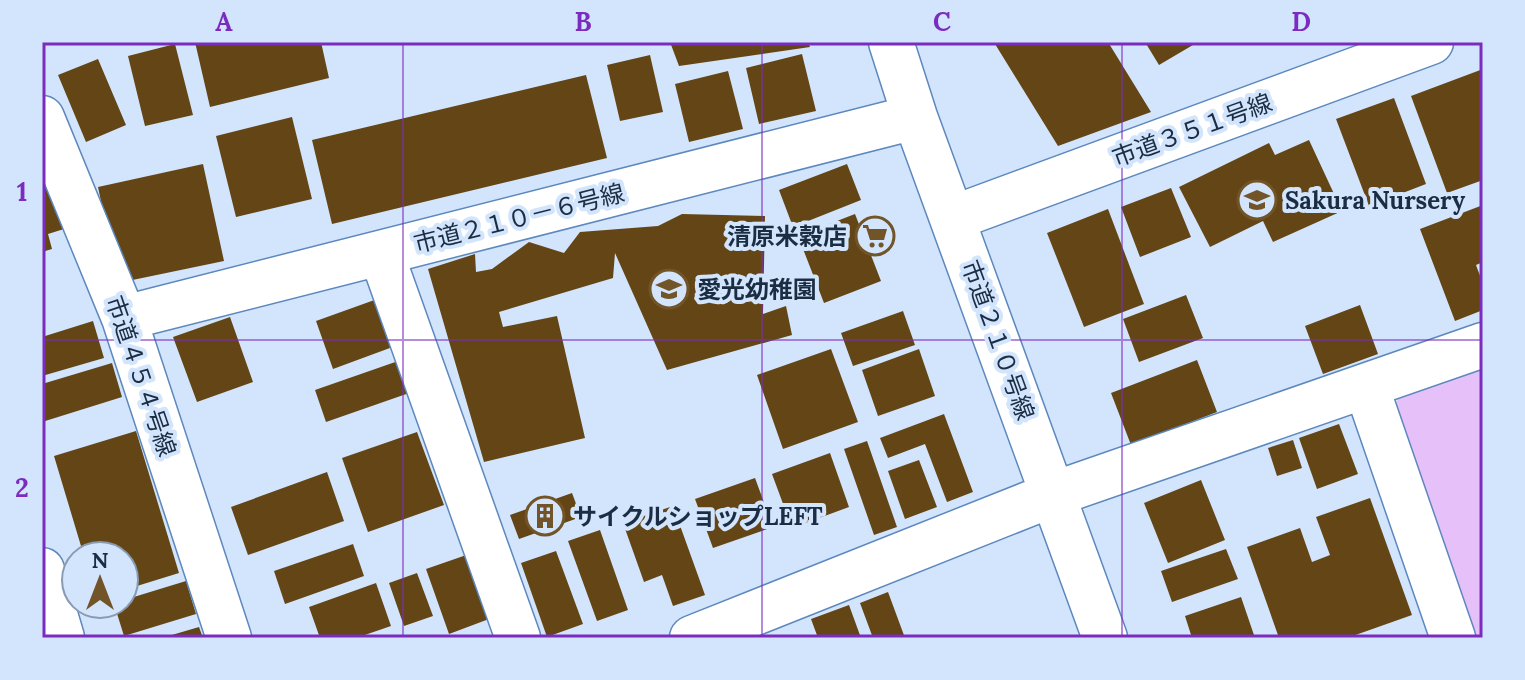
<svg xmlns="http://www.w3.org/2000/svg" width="1525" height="680" font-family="Lora,'Noto Sans JP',serif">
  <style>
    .green { fill: #e6c0f9 }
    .building { fill: #644515 }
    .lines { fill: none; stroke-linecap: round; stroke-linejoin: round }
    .minor-casing { stroke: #5d88be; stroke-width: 47 }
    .major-casing { stroke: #5d88be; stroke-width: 47 }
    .minor { stroke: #fff; stroke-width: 44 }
    .major { stroke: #fff; stroke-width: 44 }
    .grid { fill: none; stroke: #7b2cbf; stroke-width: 2; stroke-opacity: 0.55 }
    .labels { text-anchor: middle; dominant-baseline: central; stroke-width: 8; stroke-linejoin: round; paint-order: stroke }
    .street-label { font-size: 24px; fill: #1b2d43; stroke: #d2e5fc }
    .poi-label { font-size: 24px; font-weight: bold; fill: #1b2d43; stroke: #d2e5fc; text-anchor: start }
    .neatline { fill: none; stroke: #7b2cbf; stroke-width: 3 }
    .grid-label { font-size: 26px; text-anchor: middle; font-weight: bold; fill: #7b2cbf }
  </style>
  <rect width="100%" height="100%" fill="#d2e5fc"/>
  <!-- green -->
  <path class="green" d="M1483,364V638H1465L1388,420L1401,393Z"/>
  <!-- building -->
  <path class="building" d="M195,42H321L329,78L210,107Z
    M670,42H808L810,47L679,66Z
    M998,42H1108L1151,112L1058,146L995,44Z
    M1145,42H1198L1159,65Z
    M175,44L193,115L145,126L128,56Z
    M802,54L816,111L759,124L746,68Z
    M650,55L663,112L620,121L607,65Z
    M98,59L126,125L86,142L58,75Z
    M1483,69V180L1447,193L1411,96Z
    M728,71L743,129L689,142L675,84Z
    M586,75L607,158L332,224L312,140Z
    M1394,98L1426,184L1369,206L1336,119Z
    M292,117L312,199L236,217L216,136Z
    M1309,140L1342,211L1273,242L1263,221L1210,247L1179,187L1269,143L1275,155Z
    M42,158L64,229L48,234L52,249L42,252Z
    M203,164L224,261L118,283L98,187Z
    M847,164L861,200L793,227L779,190Z
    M1171,188L1191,237L1140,257L1121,207Z
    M1483,205V262L1476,265L1483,284V310L1455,321L1420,229Z
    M1108,209L1144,304L1084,327L1047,233Z
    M682,214L765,216L763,314L786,306L792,335L667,370L615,253L613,278L499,312L503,327L557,316L585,438L484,462L428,269L475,254L476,272L492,269L529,242L564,253L580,232L658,226Z
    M855,214L881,281L824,303L798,236Z
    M1186,295L1203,338L1139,362L1123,319Z
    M380,298L398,345L333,369L316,321Z
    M1360,305L1378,354L1323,374L1305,326Z
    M903,311L915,345L853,366L841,333Z
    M230,317L253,382L197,402L173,337Z
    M93,321L104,358L42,376V337Z
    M831,349L858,422L783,449L757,375Z
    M919,349L935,396L878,416L862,370Z
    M401,360L412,392L326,422L315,390Z
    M1197,360L1217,412L1131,445L1111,393Z
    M112,363L122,397L42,422V384Z
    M944,414L973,492L947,502L925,444L888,458L880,438Z
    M1339,424L1358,474L1317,489L1299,438Z
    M136,431L179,573L124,590V556H84L54,456Z
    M417,432L444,505L368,532L342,458Z
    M1293,440L1302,468L1277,476L1268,448Z
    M867,441L897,527L874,535L844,449Z
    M830,453L849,507L792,528L772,474Z
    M919,460L937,507L905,519L888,471Z
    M327,472L344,521L248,555L231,507Z
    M755,478L773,527L713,548L695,499Z
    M1201,480L1225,540L1168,563L1144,503Z
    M572,493L581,517L519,539L510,515Z
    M1370,498L1412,615L1347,638H1279L1247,547L1300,528L1312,562L1330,555L1316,517Z
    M673,506L705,595L673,606L662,575L644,582L623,523Z
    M600,530L628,610L597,621L568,541Z
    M353,544L364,576L285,604L274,571Z
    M1226,549L1238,579L1172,602L1161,571Z
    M556,551L583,624L547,637L521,563Z
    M475,552L497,616L449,634L426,569Z
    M417,573L433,616L404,626L389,583Z
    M186,581L196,614L124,636L114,604H124V600Z
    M376,583L391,626L356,638H320L309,607Z
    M888,592L905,638H873L860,603Z
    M1241,597L1255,638H1192L1185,616Z
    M849,605L861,638H818L811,619Z
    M199,627L203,638H165V637Z"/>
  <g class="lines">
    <!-- minor casing -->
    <g class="minor-casing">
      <path id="minor" d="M891,42L915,117L1105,638
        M42,118L124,318L229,638
        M953,218L1431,42
        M381,253L518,638
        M124,318L915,117
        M1366,386L1453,638
        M692,638L1054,494L1483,345"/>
    </g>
    <!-- major casing -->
    <g class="major-casing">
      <path id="major" d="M42,570L62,638"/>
    </g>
    <!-- minor -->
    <use href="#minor" class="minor"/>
    <!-- major -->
    <use href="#major" class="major"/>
  </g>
  <!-- grid -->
  <path class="grid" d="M403,42V638M762,42V638M1122,42V638M42,340H1483"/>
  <!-- icons -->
  <defs>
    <g id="school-ring" transform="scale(2)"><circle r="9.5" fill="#d2e5fc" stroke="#725429" stroke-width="1.5"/><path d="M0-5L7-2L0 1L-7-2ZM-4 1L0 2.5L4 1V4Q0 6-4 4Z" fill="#725429"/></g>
    <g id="supermarket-ring" transform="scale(2)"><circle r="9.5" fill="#d2e5fc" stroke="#725429" stroke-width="1.5"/><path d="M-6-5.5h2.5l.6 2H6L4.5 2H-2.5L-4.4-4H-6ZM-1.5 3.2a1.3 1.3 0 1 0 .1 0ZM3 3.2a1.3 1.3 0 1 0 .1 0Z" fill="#725429"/></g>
    <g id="building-ring" transform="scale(2)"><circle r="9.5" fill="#d2e5fc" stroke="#725429" stroke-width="1.5"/><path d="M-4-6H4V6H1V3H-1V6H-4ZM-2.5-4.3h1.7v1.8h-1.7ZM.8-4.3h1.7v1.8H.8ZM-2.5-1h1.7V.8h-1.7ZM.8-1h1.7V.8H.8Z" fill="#725429"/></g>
  </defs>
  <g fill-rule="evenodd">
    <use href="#school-ring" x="1257" y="200"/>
    <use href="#supermarket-ring" x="875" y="236"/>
    <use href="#school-ring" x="669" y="289"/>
    <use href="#building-ring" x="545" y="516"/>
  </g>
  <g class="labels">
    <!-- street labels -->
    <g class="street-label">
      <text transform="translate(1192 130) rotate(-20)">市道３５１号線</text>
      <text transform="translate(519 218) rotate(-14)">市道２１０－６号線</text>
      <text transform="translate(998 340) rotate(70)">市道２１０号線</text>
      <text transform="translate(141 376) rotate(71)">市道４５４号線</text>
    </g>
    <!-- poi labels -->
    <g class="poi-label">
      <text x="1285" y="200">Sakura Nursery</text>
      <text x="847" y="236" text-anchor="end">清原米穀店</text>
      <text x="697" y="289">愛光幼稚園</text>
      <text x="573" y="516">サイクルショップLEFT</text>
    </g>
  </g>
  <!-- border -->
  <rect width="1525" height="680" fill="none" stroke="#d2e5fc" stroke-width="88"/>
  <!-- north arrow -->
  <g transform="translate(100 580)"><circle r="38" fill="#d2e5fc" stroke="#899bb2" stroke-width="2"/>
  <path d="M0-6L14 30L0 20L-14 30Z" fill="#725429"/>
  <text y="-12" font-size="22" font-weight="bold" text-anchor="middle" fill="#1b2d43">N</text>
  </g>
  <rect x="44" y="44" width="1437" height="592" class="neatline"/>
  <g class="grid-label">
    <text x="224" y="31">A</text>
    <text x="583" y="31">B</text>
    <text x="942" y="31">C</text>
    <text x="1301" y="31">D</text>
    <text x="22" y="201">1</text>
    <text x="22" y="497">2</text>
  </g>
</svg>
